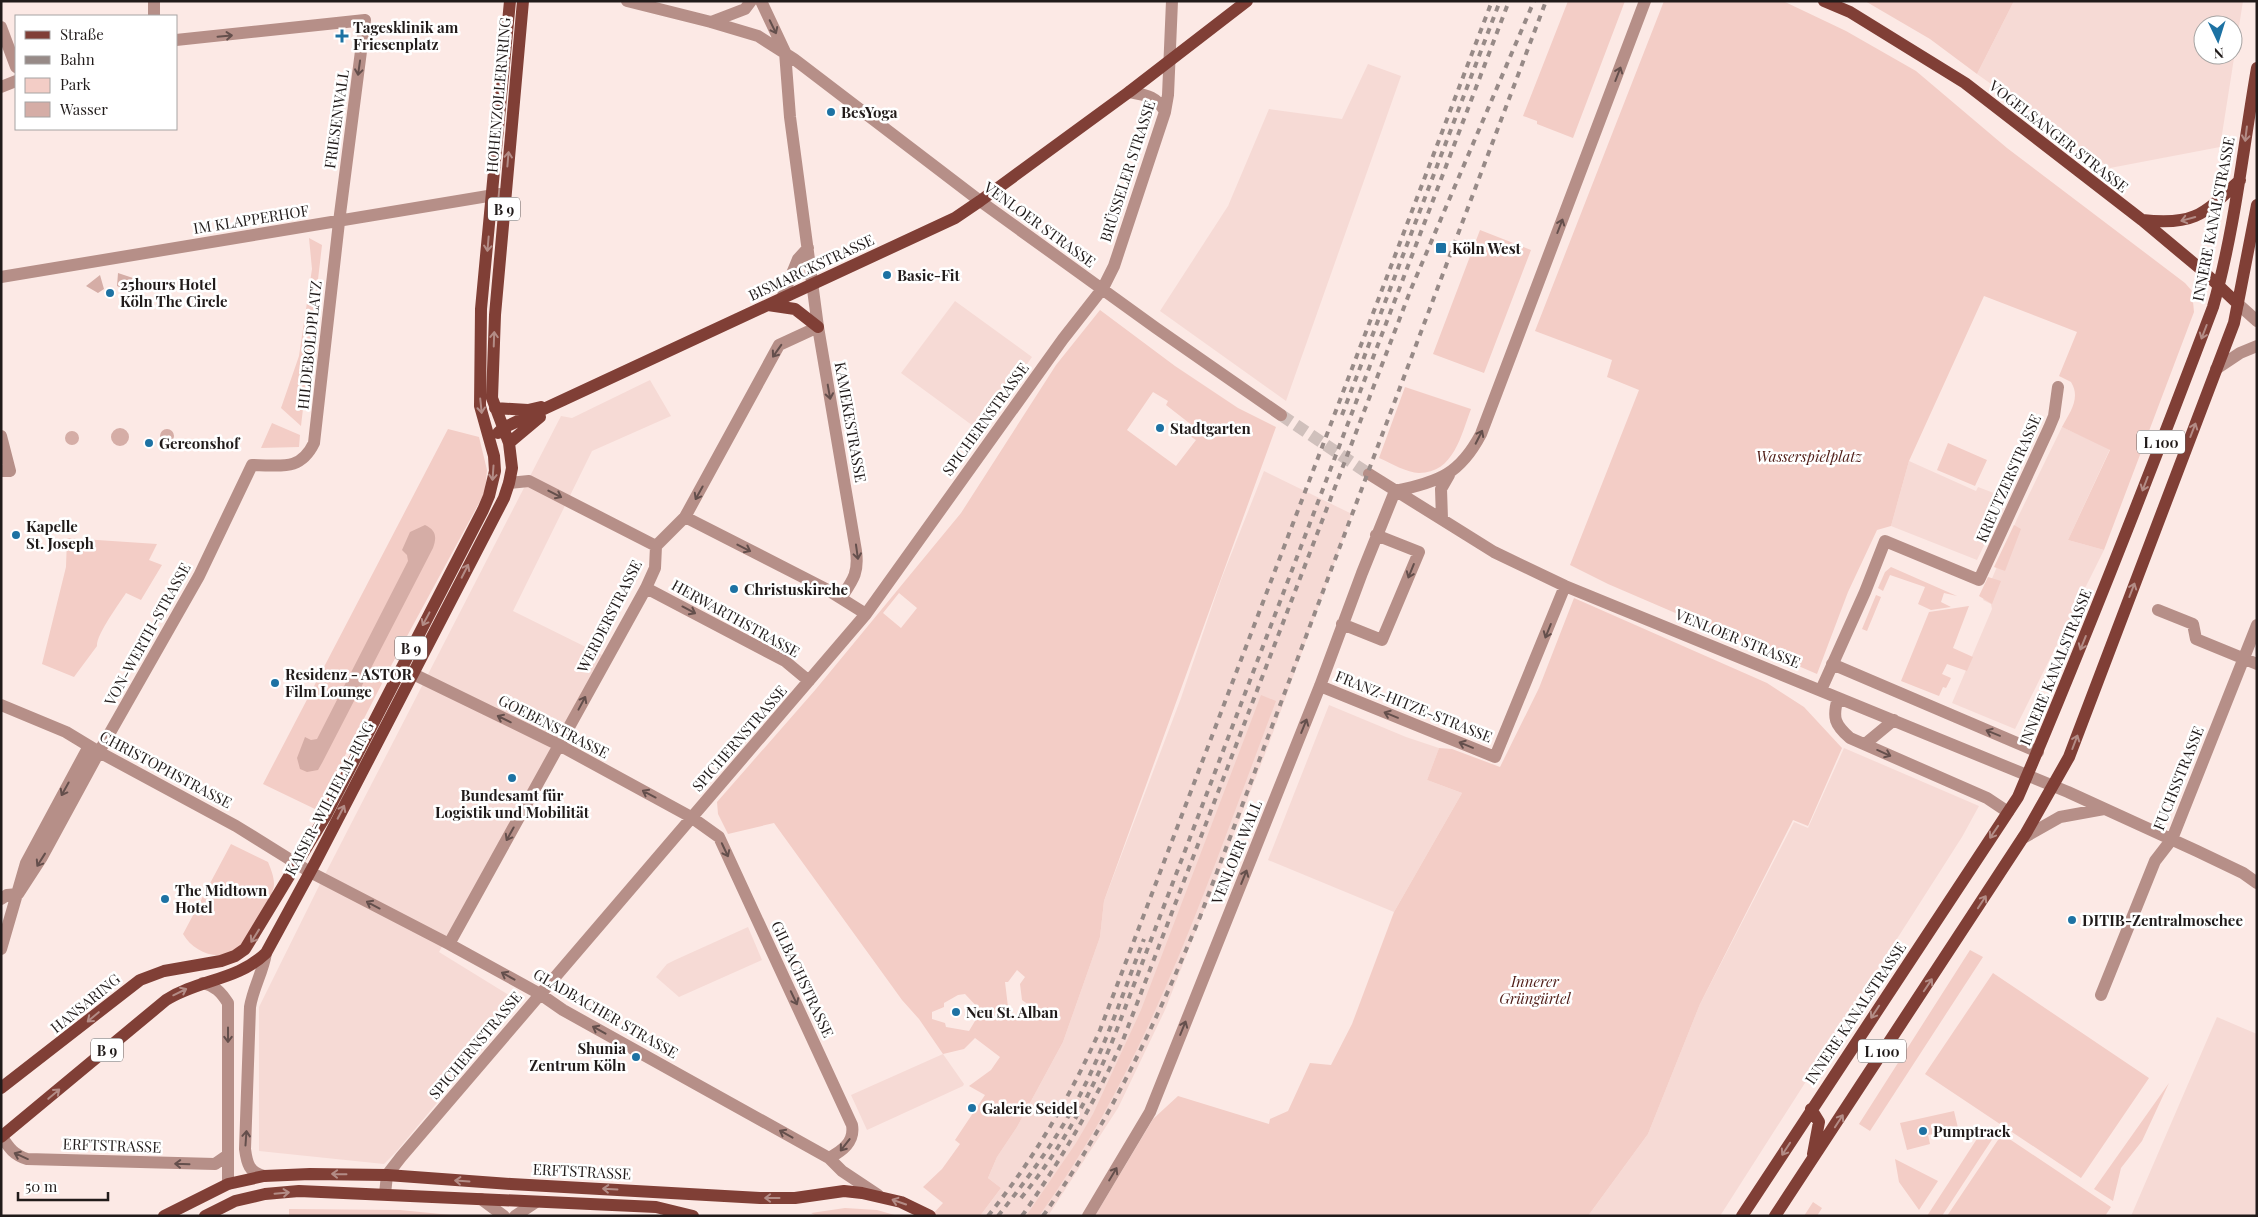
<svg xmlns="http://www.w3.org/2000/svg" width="2258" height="1217" font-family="'Playfair Display',serif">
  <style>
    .built { fill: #f6dad5; fill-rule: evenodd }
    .green { fill: #f3cdc6; fill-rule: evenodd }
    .water { fill: #d5ada6 }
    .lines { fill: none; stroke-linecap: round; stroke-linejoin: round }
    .minor-tunnel { stroke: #d0c0bc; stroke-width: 12; stroke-dasharray: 12 6; stroke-linecap: butt }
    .minor { stroke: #b68f88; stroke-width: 12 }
    .major { stroke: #803f36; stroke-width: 12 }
    .rail { stroke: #978a87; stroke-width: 4; stroke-dasharray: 6 6; stroke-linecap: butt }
    .oneway { stroke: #644f4c }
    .oneway2 { stroke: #b38c86 }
    .poi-dot { fill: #1d72a3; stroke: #fff; stroke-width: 2 }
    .labels { text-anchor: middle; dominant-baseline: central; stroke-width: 5; stroke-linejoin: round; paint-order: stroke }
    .shield { fill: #fff; stroke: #645f5f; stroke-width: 1 }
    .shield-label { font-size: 14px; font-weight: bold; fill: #211b1a }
    .poi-label { font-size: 15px; font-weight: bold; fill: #211b1a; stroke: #fff; text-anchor: start }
    .street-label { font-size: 15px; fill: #211b1a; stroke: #fff }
    .park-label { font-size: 15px; font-style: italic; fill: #4f1c16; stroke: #fff }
  </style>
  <rect width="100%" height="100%" fill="#fce9e5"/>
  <!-- built -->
  <path class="built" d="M2014,1H2243L2220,147L2110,168L1977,74ZM2203,25H2233V55H2203Z
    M1368,64L1401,76L1286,401L1160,311L1228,206L1269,109L1342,119Z
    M955,301L1032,357L980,431L901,373Z
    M650,380L671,416L592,451L513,611L604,656L439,952L512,997L515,1006L512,1013L396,1152L384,1164L259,1151V1007L319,886L561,416L572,418Z
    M2062,427L2110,449L2068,540L2104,550L2015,729L1952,703L1992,609L1991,604L1983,600L2017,519Z
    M1909,461L1976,491L1978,487L2007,498L1977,560L1891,526Z
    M1264,471L1352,514L1267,749L1165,1010L1118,1108L1048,1216H980L1001,1188L988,1178L997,1157L1017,1127L1063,1042L1100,937L1104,901L1181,698L1221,580Z
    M1329,705L1406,737L1439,748L1427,780L1462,793L1394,912L1268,860Z
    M1844,748L1979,806L1962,837L1720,1216H1588L1648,1134L1700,1004L1794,822L1808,828Z
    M748,927L762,960L679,997L656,977L667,964L675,960Z
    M2217,1017L2257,1034V1216H2131Z
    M943,1054L964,1084L963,1086L867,1130L851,1095Z"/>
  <!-- green -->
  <path class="green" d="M1568,1H1625L1573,138L1537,124V121L1523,116Z
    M1664,1H1783L1846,31L1916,71L2007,148L2185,283L2192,291L2194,312L2104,550L2068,540L2110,450L2062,427C2070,412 2081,398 2071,382L2059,376L2077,332L1984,296L1909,461L1891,526L1877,530L1848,592L1817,674L1608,584L1570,565L1639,390L1607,377L1612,360L1535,331Z
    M1865,1H2014L1977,74L1930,39Z
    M1480,230L1531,250L1484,373L1433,354Z
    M309,238L322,245L301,426L281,408L299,356L312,269Z
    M1100,310L1175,366L1238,408L1276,427L1104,901L1100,937L1063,1042L1017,1127L997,1157L988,1178L1001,1188L980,1216H931L943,1203L923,1187L942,1169L960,1144L955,1140L985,1095L969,1086L991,1070L1000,1057L975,1038L964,1049L943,1054L919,1019L902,1000L774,823L728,834L718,814L717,802L816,689L961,513L1056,365ZM1153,392L1168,401L1166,405L1193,426L1187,434L1196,440L1176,466L1127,430ZM899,593L917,608L901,628L883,613ZM1017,970L1025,977L1020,984L1022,1000L1029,1005L1020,1018L1015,1014L1011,1019L1003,1013L1008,1007L1005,982H1008ZM965,994L981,1011L969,1031L946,1027L945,1023L932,1019V1012L944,1007V1003L958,995Z
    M1405,387L1471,409C1461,435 1454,473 1419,473C1407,473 1391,463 1379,458Z
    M272,423L300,435L299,447L261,448Z
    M448,429L479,437L487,470L485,492L392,664L317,810L263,784Z
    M1948,443L1987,460L1975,486L1937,470Z
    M2014,525L2021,529L2005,571L1994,567Z
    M67,538L157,544L149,560L162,565L141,600L126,593C119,604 96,635 97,646L74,677L42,664L66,567Z
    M1891,567L1957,596L1944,593L1941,602L1951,607L1931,610L1918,604L1925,587L1890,575L1883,591L1878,588L1885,572Z
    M1988,577L2001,581L1992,604L1979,596Z
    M1876,595L1881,597L1867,631L1862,629Z
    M1574,598L1767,683L1804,707L1842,748L1808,826L1793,820L1700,1004L1648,1134L1588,1216H1095L1153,1119L1178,1096L1269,1124L1270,1119L1288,1111L1310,1063L1331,1065L1352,1024L1394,912L1462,793L1427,780L1439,748L1452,749L1500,767L1539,688Z
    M1969,606L1953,648L1973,657L1967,671L1947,664L1942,674L1951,678L1946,688L1943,687L1939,696L1901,681L1929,612Z
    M1261,695L1276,701C1209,877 1151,1061 1039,1216H1026L1076,1143L1093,1114L1141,1010Z
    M231,844L268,862C271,869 274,877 274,884C274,892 267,902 263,909C256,922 250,938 239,948C220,963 194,953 183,934Z
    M1970,950L1983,957L1870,1131L1859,1124Z
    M1993,973L2149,1078L2081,1178L1925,1074Z
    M2169,1083L2142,1141L2121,1168L2113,1201L2094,1189Z
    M1954,1111L1958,1128L1928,1135L1930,1144L1907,1150L1900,1123Z
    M1984,1128L1995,1135L1942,1216H1927Z
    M2002,1134L2111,1207L2105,1216H1947Z
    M1895,1159L1938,1181L1919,1210L1899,1182Z
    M1813,1202L1822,1208L1817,1216H1804Z
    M845,1208L877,1210L898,1216H817L811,1213Z
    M289,1209L400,1210L461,1216H289Z"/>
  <!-- water -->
  <path class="water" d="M118,273L133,278L124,289L117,286Z
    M100,275L104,289L98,293L86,286Z
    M111 437a9 9 0 1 1 18 0a9 9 0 1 1-18 0Z
    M160 436a7 7 0 1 1 14 0a7 7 0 1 1-14 0Z
    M65 438a7 7 0 1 1 14 0a7 7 0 1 1-14 0Z
    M425,525C436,530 437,537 433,548L322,763L318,770L307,772L300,769L297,758L305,737L311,740L317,739L408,561L407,555L402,550L410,532Z"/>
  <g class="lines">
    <!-- minor-tunnel -->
    <path class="minor-tunnel" d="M1281,415L1369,474"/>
    <!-- minor -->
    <path class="minor" d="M154,1V16
      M627,1L711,22L758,36L794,59L980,201L1156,328L1281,415
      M761,1L785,52L790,117L818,327L856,551C859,573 853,580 841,598
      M711,22L745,9L751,1
      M1,27L16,67
      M1,87L16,81
      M1129,92C1146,95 1157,96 1165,112
      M1,277L500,194
      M782,298L798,259L808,248
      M2238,304L2257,321
      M2216,369L2240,353L2257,346
      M1,436L10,471H1
      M1369,474L1494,552L1565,586L2068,792L2197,851L2243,873L2257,883
      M509,483L529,481L656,546
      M1395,491C1439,482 1460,474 1481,434L1645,1
      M685,517L826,589L866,614
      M1442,519L1441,489L1449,475
      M646,588L785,661L809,681
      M2158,610L2193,624L2196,639L2257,664
      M1342,624L1382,640L1419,552L1376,535
      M1832,664L2038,752
      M405,670L559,745L691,817L719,837L852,1125C855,1142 842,1151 829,1158
      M1320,686L1495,757L1565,586
      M1821,690L1865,592L1885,541L1979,580L2049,428L2054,416L2058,387
      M1838,698C1832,718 1835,725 1850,738L1987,798L2008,812
      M1,705L66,732L99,752L236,826L310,872L449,944L540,994L563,1010L829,1158L842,1171L878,1195
      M1865,744L1894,720
      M2023,838L2060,817L2104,809
      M18,894L42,857L99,752L199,576L252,465C280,465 300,472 314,443L339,222L365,20L176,40
      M1,899L7,895L18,894
      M449,944L646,588L655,568L656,546L685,517L779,345L818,327
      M1,949L26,863L89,746
      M203,983C215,986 221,992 228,1003V1184
      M2101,995L2155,861L2172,839L2257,625
      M2,1137C9,1148 14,1155 27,1159L215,1164L228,1155
      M264,1176C249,1172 247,1164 245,1149L250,1007C253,988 263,972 266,953
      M385,1194L387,1175L401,1157L866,614L1063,339L1103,288L1114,266L1165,112L1168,95L1172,1
      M481,1199L504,1216
      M515,1216L536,1202
      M1088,1216L1150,1112L1320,686L1362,573L1395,491"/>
    <!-- major -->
    <path class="major" d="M1824,1L1850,12L1965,83L2142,220L2203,271L2238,304
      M2142,220C2195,226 2204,214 2240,180
      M768,305L795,309L818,327
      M495,408L528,410L541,407
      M498,433L503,428L955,218L980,201L1129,92L1247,1
      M509,443L540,417
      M1,1088L140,980L164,971L221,961L235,956L245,949L325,817L483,510L489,496L495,471L494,456L480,406L481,309L510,1
      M1811,1109L1819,1122L1813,1154
      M1,1137L166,1000C199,979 237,981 266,953L315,863L504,498L509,483L512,468L509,443L492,398L495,315L523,1
      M164,1216L228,1184L264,1176L310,1174L387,1175L511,1184L760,1198H795L844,1191L862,1193L901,1202L930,1216
      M205,1216L235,1201L265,1194L299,1191L656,1207L693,1216
      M1742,1216L2018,797C2087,635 2151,471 2213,307C2235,229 2243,148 2257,68
      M1775,1216L2026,833L2069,757L2234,323L2257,205"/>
    <!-- rail -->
    <path class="rail" d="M1342,415L1500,1
      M1021,1198C1061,1149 1091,1095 1114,1037L1509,1
      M988,1216C1034,1159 1070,1097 1100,1030L1492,1
      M998,1216C1022,1186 1045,1155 1065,1122C1099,1065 1120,1001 1144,939
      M1022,1216C1061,1160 1095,1102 1123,1040L1411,289L1534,1
      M1043,1216C1110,1122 1156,1022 1200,917L1546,1"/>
  </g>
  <!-- one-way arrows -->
  <defs><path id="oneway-shaft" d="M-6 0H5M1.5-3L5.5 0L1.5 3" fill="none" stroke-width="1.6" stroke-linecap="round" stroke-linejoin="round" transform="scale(1.25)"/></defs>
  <g class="oneway">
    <use href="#oneway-shaft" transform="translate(773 27) rotate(64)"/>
    <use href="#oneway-shaft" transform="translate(225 36) rotate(-5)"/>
    <use href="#oneway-shaft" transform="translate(359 68) rotate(98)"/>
    <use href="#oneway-shaft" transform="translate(1618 74) rotate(-69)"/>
    <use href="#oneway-shaft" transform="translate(1560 226) rotate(-69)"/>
    <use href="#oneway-shaft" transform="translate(777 351) rotate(125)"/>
    <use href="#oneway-shaft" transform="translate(829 392) rotate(80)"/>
    <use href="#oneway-shaft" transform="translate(1479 437) rotate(-63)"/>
    <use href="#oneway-shaft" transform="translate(699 493) rotate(119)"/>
    <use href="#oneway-shaft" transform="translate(555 494) rotate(27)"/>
    <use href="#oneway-shaft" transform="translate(744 548) rotate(27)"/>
    <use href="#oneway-shaft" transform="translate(857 552) rotate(82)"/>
    <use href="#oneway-shaft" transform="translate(1411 571) rotate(112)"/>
    <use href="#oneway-shaft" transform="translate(689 610) rotate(28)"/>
    <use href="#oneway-shaft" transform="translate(1548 631) rotate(112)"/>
    <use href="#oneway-shaft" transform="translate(582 703) rotate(-62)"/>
    <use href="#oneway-shaft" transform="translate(1391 715) rotate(-158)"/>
    <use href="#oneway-shaft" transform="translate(504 719) rotate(-154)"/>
    <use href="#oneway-shaft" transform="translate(1304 726) rotate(-68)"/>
    <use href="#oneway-shaft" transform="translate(1993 733) rotate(-158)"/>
    <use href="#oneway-shaft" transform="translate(1466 745) rotate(-158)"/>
    <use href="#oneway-shaft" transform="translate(1884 753) rotate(24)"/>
    <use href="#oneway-shaft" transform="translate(65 789) rotate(119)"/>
    <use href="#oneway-shaft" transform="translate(649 794) rotate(-152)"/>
    <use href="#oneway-shaft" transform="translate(510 834) rotate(119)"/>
    <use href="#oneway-shaft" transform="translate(725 850) rotate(65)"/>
    <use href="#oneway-shaft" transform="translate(41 860) rotate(122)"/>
    <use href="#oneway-shaft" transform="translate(1244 877) rotate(-68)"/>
    <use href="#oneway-shaft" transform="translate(373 905) rotate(-152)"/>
    <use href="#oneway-shaft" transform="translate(508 976) rotate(-151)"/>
    <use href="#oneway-shaft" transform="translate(794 998) rotate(65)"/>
    <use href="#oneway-shaft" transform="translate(1183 1028) rotate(-68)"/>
    <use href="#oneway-shaft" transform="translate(599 1030) rotate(-151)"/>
    <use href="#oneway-shaft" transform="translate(228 1035) rotate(90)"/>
    <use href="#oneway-shaft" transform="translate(786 1134) rotate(-151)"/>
    <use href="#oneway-shaft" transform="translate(246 1138) rotate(-86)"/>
    <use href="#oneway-shaft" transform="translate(845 1145) rotate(128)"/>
    <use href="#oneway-shaft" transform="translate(21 1156) rotate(-156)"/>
    <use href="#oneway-shaft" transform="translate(182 1164) rotate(-178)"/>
    <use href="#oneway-shaft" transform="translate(1113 1174) rotate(-59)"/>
  </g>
  <g class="oneway2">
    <use href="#oneway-shaft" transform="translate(2246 134) rotate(97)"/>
    <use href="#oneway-shaft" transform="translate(508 159) rotate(-85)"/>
    <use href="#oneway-shaft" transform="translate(2188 219) rotate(165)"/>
    <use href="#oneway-shaft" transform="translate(488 244) rotate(95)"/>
    <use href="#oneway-shaft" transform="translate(2204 332) rotate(111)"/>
    <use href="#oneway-shaft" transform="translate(494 339) rotate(-88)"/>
    <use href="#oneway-shaft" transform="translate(481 406) rotate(84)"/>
    <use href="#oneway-shaft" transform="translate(2193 430) rotate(-69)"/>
    <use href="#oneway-shaft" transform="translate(493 473) rotate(94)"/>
    <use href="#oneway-shaft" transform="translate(2145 484) rotate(111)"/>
    <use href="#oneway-shaft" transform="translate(465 571) rotate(-63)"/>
    <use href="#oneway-shaft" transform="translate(2132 590) rotate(-69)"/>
    <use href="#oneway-shaft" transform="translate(426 619) rotate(118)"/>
    <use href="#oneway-shaft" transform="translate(2083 643) rotate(112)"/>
    <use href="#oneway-shaft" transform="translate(2075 742) rotate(-69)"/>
    <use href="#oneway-shaft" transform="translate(341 812) rotate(-63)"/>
    <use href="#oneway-shaft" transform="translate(1994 832) rotate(124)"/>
    <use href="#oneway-shaft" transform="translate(1982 902) rotate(-57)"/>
    <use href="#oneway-shaft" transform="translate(255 936) rotate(122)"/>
    <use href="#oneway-shaft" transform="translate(1928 985) rotate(-56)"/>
    <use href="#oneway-shaft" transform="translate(180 992) rotate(-26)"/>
    <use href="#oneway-shaft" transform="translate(1875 1012) rotate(123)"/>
    <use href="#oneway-shaft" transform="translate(93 1017) rotate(140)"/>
    <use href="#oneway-shaft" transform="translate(54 1094) rotate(-40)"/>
    <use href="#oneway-shaft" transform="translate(1839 1121) rotate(-57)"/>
    <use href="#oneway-shaft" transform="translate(1786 1149) rotate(123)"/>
    <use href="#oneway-shaft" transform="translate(339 1174) rotate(-179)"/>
    <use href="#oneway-shaft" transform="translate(462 1181) rotate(-176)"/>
    <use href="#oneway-shaft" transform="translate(610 1189) rotate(-177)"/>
    <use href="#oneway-shaft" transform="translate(282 1193) rotate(-5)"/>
    <use href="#oneway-shaft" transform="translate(772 1198) rotate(-180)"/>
    <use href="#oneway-shaft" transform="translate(899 1202) rotate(-161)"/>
  </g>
  <!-- markers -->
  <g class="poi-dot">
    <path d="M339.5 28.5h5v5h5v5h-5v5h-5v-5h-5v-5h5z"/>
    <circle cx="831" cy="112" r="5"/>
    <rect x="1435" y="242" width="12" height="12" rx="2.5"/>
    <circle cx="887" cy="275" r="5"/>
    <circle cx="110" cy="293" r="5"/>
    <circle cx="1160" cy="428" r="5"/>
    <circle cx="149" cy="443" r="5"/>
    <circle cx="16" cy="535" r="5"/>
    <circle cx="734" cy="589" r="5"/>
    <circle cx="275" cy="683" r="5"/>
    <circle cx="512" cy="778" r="5"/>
    <circle cx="165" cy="899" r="5"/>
    <circle cx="2072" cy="920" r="5"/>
    <circle cx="956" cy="1012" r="5"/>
    <circle cx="636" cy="1057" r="5"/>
    <circle cx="972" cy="1108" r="5"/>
    <circle cx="1923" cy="1131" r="5"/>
  </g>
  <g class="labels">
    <!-- shield labels -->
    <g class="shield">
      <rect x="488" y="197.5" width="32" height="23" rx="4"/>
      <rect x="2137" y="430.5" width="48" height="23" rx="4"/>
      <rect x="395" y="636.5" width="32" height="23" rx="4"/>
      <rect x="91" y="1038.5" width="32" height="23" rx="4"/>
      <rect x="1858" y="1039.5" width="48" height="23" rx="4"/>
    </g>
    <g class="shield-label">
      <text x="504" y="209">B 9</text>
      <text x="2161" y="442">L 100</text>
      <text x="411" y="648">B 9</text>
      <text x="107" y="1050">B 9</text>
      <text x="1882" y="1051">L 100</text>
    </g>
    <!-- poi labels -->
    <g class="poi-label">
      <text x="353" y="27">Tagesklinik am<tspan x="353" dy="17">Friesenplatz</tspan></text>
      <text x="841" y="112">BesYoga</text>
      <text x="1452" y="248">Köln West</text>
      <text x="897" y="275">Basic-Fit</text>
      <text x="120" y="284">25hours Hotel<tspan x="120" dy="17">Köln The Circle</tspan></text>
      <text x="1170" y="428">Stadtgarten</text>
      <text x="159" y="443">Gereonshof</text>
      <text x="26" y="526">Kapelle<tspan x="26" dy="17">St. Joseph</tspan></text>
      <text x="744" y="589">Christuskirche</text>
      <text x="285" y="674">Residenz - ASTOR<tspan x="285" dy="17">Film Lounge</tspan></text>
      <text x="512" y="795" text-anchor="middle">Bundesamt für<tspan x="512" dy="17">Logistik und Mobilität</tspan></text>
      <text x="175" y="890">The Midtown<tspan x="175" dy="17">Hotel</tspan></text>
      <text x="2082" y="920">DITIB-Zentralmoschee</text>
      <text x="966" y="1012">Neu St. Alban</text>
      <text x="626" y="1048" text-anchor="end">Shunia<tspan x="626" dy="17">Zentrum Köln</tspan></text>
      <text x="982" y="1108">Galerie Seidel</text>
      <text x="1933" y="1131">Pumptrack</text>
    </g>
    <!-- street labels -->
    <g class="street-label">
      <text transform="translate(498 95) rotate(-85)">HOHENZOLLERNRING</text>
      <text transform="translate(336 119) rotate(-82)">FRIESENWALL</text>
      <text transform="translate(2059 136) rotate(38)">VOGELSANGER STRASSE</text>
      <text transform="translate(1127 171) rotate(-72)">BRÜSSELER STRASSE</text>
      <text transform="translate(251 219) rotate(-9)">IM KLAPPERHOF</text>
      <text transform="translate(2213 219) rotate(-79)">INNERE KANALSTRASSE</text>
      <text transform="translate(1040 224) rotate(36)">VENLOER STRASSE</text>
      <text transform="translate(811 267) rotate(-25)">BISMARCKSTRASSE</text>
      <text transform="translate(309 345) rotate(-84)">HILDEBOLDPLATZ</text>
      <text transform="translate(985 419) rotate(-54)">SPICHERNSTRASSE</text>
      <text transform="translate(851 422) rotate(80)">KAMEKESTRASSE</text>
      <text transform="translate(2008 478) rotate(-66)">KREUTZERSTRASSE</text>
      <text transform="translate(609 616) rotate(-63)">WERDERSTRASSE</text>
      <text transform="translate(736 618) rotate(29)">HERWARTHSTRASSE</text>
      <text transform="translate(147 634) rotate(-61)">VON-WERTH-STRASSE</text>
      <text transform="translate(1738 638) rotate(22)">VENLOER STRASSE</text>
      <text transform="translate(2055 667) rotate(-68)">INNERE KANALSTRASSE</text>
      <text transform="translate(1414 706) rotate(22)">FRANZ-HITZE-STRASSE</text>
      <text transform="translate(554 726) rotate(27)">GOEBENSTRASSE</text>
      <text transform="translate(739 738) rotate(-49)">SPICHERNSTRASSE</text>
      <text transform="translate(166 769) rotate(28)">CHRISTOPHSTRASSE</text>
      <text transform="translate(2178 778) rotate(-68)">FUCHSSTRASSE</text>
      <text transform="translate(329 798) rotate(-62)">KAISER-WILHELM-RING</text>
      <text transform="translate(1236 852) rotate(-68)">VENLOER WALL</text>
      <text transform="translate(803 979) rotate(65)">GILBACHSTRASSE</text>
      <text transform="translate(85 1003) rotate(-39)">HANSARING</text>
      <text transform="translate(606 1013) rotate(30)">GLADBACHER STRASSE</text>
      <text transform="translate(1855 1013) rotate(-56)">INNERE KANALSTRASSE</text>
      <text transform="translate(475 1045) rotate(-50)">SPICHERNSTRASSE</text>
      <text transform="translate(112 1145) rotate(2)">ERFTSTRASSE</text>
      <text transform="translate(582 1171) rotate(3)">ERFTSTRASSE</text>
    </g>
    <!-- park labels -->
    <g class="park-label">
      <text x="1809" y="456">Wasserspielplatz</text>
      <text x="1535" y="981">Innerer<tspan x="1535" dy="17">Grüngürtel</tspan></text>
    </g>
  </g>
  <!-- border -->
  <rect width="2258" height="1217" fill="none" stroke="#211b1a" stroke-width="5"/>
  <!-- legend -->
  <rect x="15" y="15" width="162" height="115" fill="#ffffff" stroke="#a6a4a3"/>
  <rect x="25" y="31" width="25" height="8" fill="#803f36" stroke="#a6a4a3"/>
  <text x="60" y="40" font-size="15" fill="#211b1a">Straße</text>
  <rect x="25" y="56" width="25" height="8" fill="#978a87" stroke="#a6a4a3"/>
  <text x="60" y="65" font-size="15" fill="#211b1a">Bahn</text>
  <rect x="25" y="78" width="25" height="15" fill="#f3cdc6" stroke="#a6a4a3"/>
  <text x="60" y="90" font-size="15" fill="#211b1a">Park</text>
  <rect x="25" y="102" width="25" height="15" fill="#d5ada6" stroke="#a6a4a3"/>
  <text x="60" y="115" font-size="15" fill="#211b1a">Wasser</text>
  <!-- north arrow -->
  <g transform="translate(2218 40) rotate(176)"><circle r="24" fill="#ffffff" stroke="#a6a4a3"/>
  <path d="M0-4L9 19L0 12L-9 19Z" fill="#1d72a3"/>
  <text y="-8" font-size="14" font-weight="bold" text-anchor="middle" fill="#211b1a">N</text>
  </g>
  <!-- scale -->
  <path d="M18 1192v8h90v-8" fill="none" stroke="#211b1a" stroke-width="2.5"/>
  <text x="25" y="1192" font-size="15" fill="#211b1a" stroke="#ffffff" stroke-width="4" paint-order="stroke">50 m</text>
</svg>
